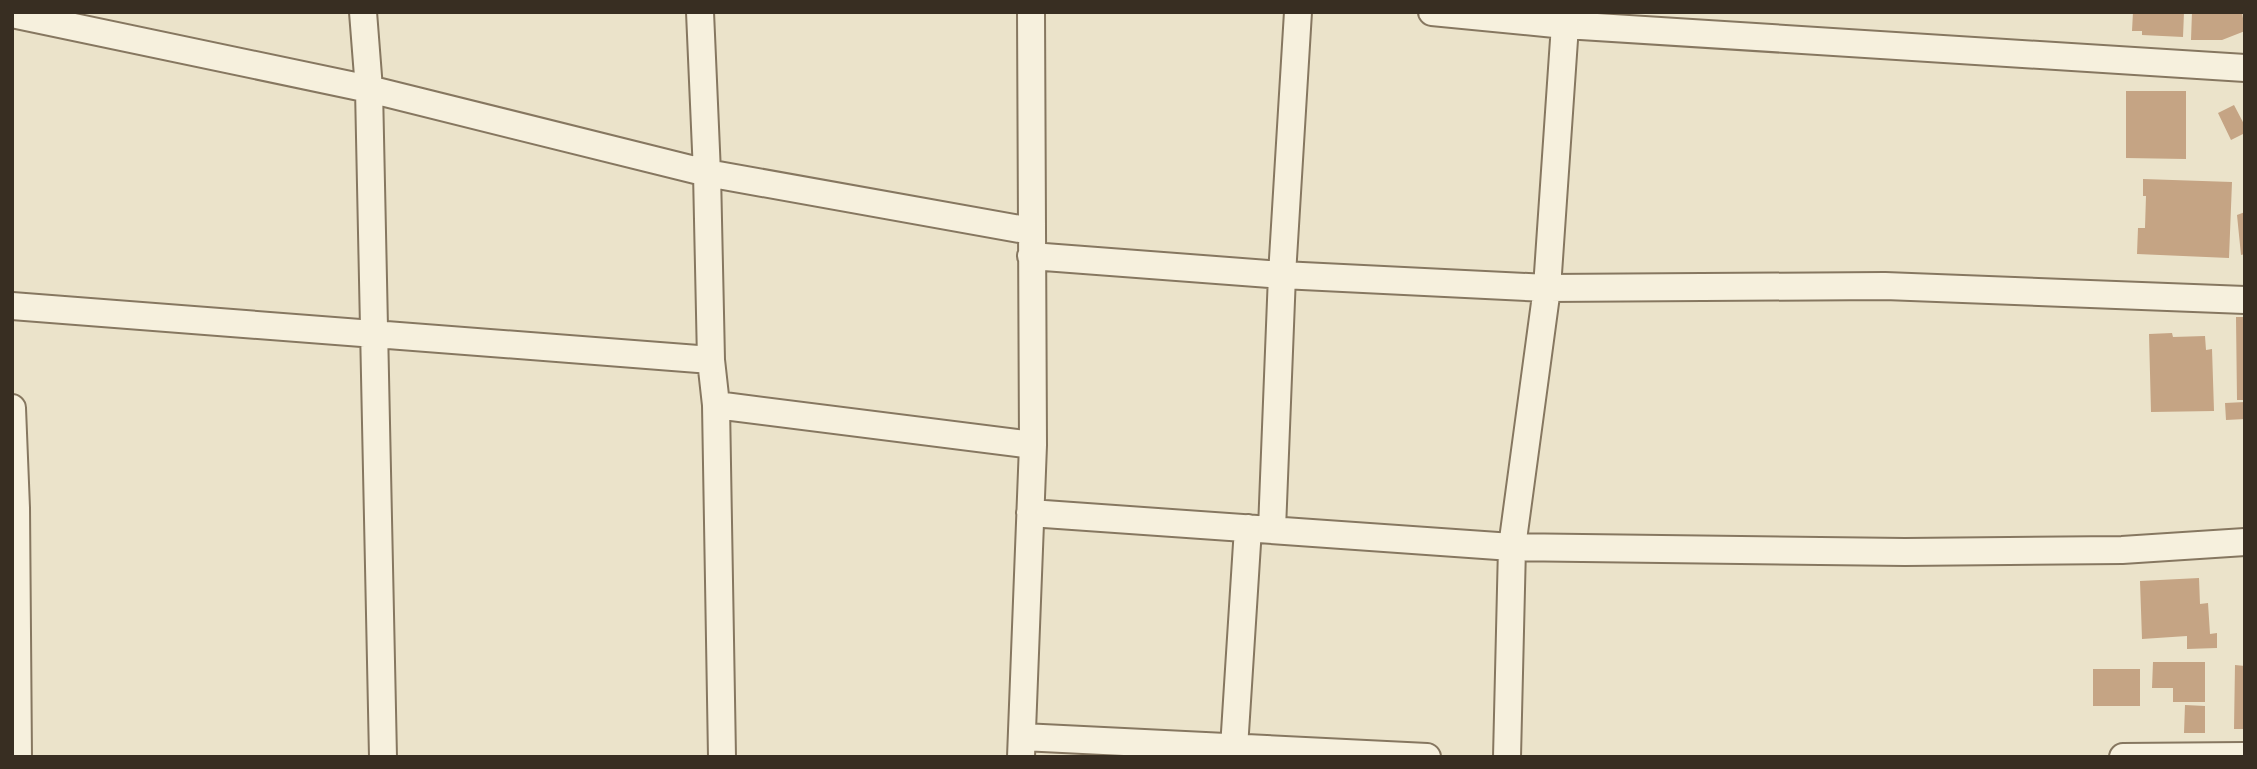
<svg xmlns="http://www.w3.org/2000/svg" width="2257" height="769" font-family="Merriweather,serif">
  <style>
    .building { fill: #c5a484 }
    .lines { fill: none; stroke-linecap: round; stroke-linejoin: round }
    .minor-casing { stroke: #867760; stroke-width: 30 }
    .minor { stroke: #f6f0dd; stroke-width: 26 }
  </style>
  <rect width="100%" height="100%" fill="#ebe3ca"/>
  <!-- building -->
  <path class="building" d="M2133,12H2184L2183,37L2142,35V31H2132Z
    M2192,12H2242L2245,31L2222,40H2191Z
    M2126,91H2186V159L2126,158Z
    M2234,105L2245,126V133L2231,140L2218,113Z
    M2143,179L2232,182L2229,258L2137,254L2138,228H2145L2146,196H2143Z
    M2245,212V254L2241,255L2237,215Z
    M2236,317H2245V400H2237Z
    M2172,333L2173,337L2205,336L2206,350L2212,349L2214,411L2151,412L2149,334Z
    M2245,402V419L2226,420L2225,403Z
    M2199,578L2200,604L2208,603L2210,634L2217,633V648L2187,649V636L2142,639L2140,581Z
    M2153,662H2205V702H2173V688H2152Z
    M2235,665L2245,666V729H2234Z
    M2093,669H2140V706H2093Z
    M2185,705L2205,706V733H2184Z"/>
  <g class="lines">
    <!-- minor casing -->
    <g class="minor-casing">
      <path id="minor" d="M363,12L369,89L383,757
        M700,12L707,173L711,360L716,405L722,757
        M1432,12L1565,25L2245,68
        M12,14L369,89L707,173L1031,231
        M1031,256L1282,275L1547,288L1885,286L2245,300
        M12,306L711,360
        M716,405L1033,445
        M12,408L16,508L18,757
        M1030,513L1512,547L1905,552L2122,550L2245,542
        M1272,529L1282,275L1298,12
        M1022,737L1427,757
        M1234,748L1248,528
        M1021,757L1033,445L1031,12
        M1507,757L1512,547L1547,288L1565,25
        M2123,757L2245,756"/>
    </g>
    <!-- minor -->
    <use href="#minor" class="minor"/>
  </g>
  <!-- border -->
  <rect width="2257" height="769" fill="none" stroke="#382e22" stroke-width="28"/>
</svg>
